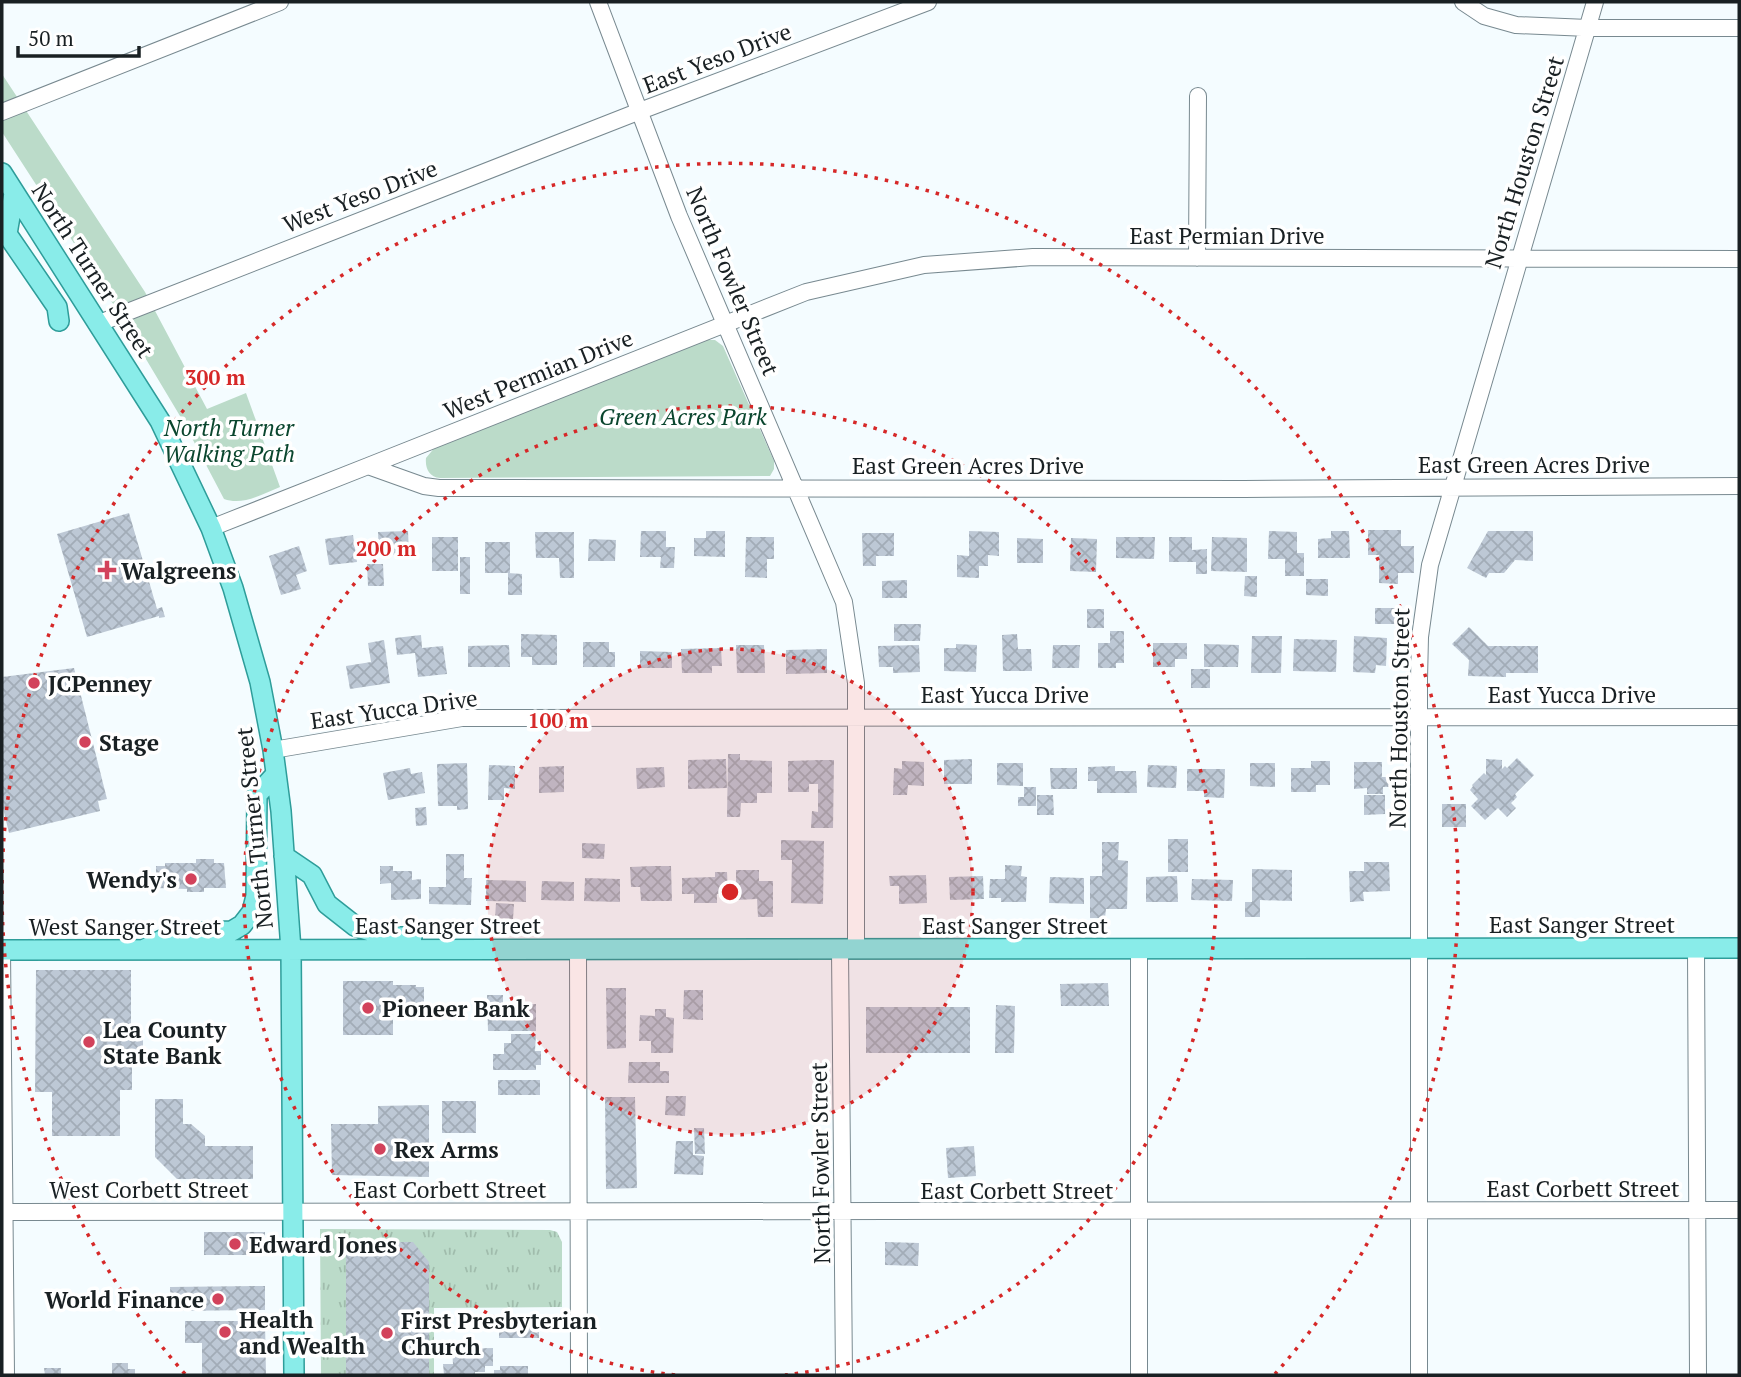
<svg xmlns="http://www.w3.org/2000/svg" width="1741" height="1377" font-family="'PT Serif',serif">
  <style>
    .grass { fill: url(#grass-tufts) }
    .green { fill: #bbdbc9 }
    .building { fill: url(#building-cross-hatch) }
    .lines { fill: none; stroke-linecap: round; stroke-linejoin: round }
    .minor-casing { stroke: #788990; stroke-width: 18 }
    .major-casing { stroke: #2e9d9a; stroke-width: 22 }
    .minor { stroke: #fff; stroke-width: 16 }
    .major { stroke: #89ece9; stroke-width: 19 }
    .ring { fill: none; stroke: #d62828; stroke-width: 3.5; stroke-dasharray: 3.5 7 }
    .poi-dot { fill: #d2425b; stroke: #fff; stroke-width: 2.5 }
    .labels { text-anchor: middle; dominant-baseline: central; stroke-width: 7; stroke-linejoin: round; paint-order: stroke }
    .street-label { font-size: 23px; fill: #192023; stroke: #fff }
    .park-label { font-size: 23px; font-style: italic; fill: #0a462e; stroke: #fff }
    .poi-label { font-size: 23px; font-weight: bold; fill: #192023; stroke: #fff; text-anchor: start }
    .centre { fill: #d62828; stroke: #fff; stroke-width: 3.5 }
    .ring-label { font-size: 21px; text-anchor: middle; font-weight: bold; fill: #d62828; stroke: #fff; stroke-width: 7; stroke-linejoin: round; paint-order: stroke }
  </style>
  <defs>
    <pattern id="grass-tufts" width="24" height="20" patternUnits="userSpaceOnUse" patternTransform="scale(1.75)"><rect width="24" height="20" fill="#bbdbc9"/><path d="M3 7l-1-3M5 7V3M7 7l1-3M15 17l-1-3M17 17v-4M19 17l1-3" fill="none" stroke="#a0bcac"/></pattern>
    <pattern id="building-cross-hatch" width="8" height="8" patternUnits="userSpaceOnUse" patternTransform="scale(1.75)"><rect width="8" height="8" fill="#bdc8d5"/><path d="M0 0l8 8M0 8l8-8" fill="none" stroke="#a2acb7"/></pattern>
  </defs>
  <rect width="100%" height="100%" fill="#f4fcff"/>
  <!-- grass -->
  <path class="grass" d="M320,1229L550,1230L557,1232L562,1242V1307L434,1308V1375H321Z"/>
  <!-- green -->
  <path class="green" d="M2,74L145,292L207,409L246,393L280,487C262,494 243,506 224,499L183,421L110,299L2,132Z
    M707,340H715L723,346L774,461V469L770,476L440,478C429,477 425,468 426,458L436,446Z"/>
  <!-- building -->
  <path class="building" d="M129,513L157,609L162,607L165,617L159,618V616L87,637L57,534Z
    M1368,530H1401V546H1414V573H1398V584L1379,583V555H1368Z
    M408,531L409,554L379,555L378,532Z
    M641,531H666V547H675L674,568H660L661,557H640Z
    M706,531H725V557L694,556V538H706Z
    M969,531L999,532V556L988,555V566H979V578L957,577V555L969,556Z
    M1269,531L1297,532V553H1304V576H1285V559H1268Z
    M1331,531H1349L1350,558H1318V539L1331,538Z
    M1488,531H1533V561L1515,560L1504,573H1489L1486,578L1467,568Z
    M535,532H574V578H560L559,558H536Z
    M862,533H894V556H876V566H863Z
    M353,535L357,562L329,565L325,539Z
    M432,537H458V571H432Z
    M746,537H774V559H767V578L745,577Z
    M1116,537H1155L1154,559L1116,558Z
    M1169,537H1192V550L1207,549V574H1196V562H1169Z
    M1212,537L1247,538V572L1211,571Z
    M1017,538L1043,539V563H1017Z
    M1071,538L1097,539L1096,572L1070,571Z
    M589,539L616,540L615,561H588Z
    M485,542H510V573H485Z
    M299,546L307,571L296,575L301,589L281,595L269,556Z
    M460,557H470V594H460Z
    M367,564H383L384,586H368Z
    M508,573L522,574V595H508Z
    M1245,576H1257V597L1244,596Z
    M1306,579H1328V596L1306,595Z
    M907,580V598H882V581Z
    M1375,608H1398V624H1375Z
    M1087,609H1104V628H1087Z
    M894,624H921L920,641H894Z
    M1469,627L1488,646H1538V673H1506V677L1468,676L1469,660L1452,644Z
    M1110,631H1124V663H1116V668H1098V643H1110Z
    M521,634L557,635V665H532V657H521Z
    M1017,634L1018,649H1031L1032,671H1003L1002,635Z
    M421,635L422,648L443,646L447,674L418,677L415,653L397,655L395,638Z
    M1252,636H1282L1281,673H1251Z
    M1354,636L1387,638L1386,666L1376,665L1375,673L1353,672Z
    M1294,639L1337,640L1336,672L1293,671Z
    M384,640L390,683L350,689L346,666L371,662L368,643Z
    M583,642H609V652H615V667H583Z
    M1153,643H1187V659H1175V667H1153Z
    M956,644L977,645L976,672L944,671V648H956Z
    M1204,644L1239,645L1238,667H1204Z
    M509,645L510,667H468V646Z
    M736,645H764L765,673H737Z
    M919,645L920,672L893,673V667H879L878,646Z
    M1053,645H1080L1079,668H1052Z
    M721,648L722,666H712V673H682L681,649Z
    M827,649V673L786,674V650Z
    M640,651L672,652V668H640Z
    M74,668L107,799L98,801L100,811L9,833L2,804V677Z
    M1191,669H1210V688H1191Z
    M728,754H740V760L772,761V793H757V803H741L740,817H727Z
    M1517,758L1534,775L1515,794L1517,797L1511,803L1516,808L1507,817L1498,808L1485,820L1471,806L1478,799L1470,790L1473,786L1472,785L1484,773L1486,775V759L1502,760V769L1505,766L1507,768Z
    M726,759L727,788L688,789V760Z
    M972,759V784H944V760Z
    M819,760H834L833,828H811L812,811L818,812V784H809V792H788V761Z
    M902,761L924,762V786L908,785L907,795H893L894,768L902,769Z
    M1311,761H1330V785H1316V792H1291V768H1311Z
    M1354,762H1382V777H1395V787H1383V794H1367V788L1354,789Z
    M467,763L468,809L457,810V806H438L437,764Z
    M997,763H1023V786L997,785Z
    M1250,763H1275V787L1250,786Z
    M489,765L515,766V789L504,788V800H488Z
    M1148,765L1177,766L1176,788L1147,787Z
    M564,766V792L539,793V767Z
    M1115,766V771H1136L1137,793H1097V781H1088V767Z
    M664,767L665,787L637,789L636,768Z
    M410,768L411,774L422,772L425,793L388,800L383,773Z
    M1050,768H1077V789H1051Z
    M1187,769H1225L1224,798L1204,797V791H1187Z
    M1024,787H1036V806H1018V797H1024Z
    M1037,795H1053L1054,815H1037Z
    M1364,795H1385V814L1364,815Z
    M1442,804H1466V827H1442Z
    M426,807L427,825L416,826L415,808Z
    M1168,839H1188V872H1168Z
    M781,840L824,841L823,904L791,903L792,860H781Z
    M1102,842H1119L1118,860L1128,861L1127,909H1106L1105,918H1090V876H1102Z
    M582,843L605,844L604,859L582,858Z
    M446,854H464V878H472L471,905L429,904V887H446Z
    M196,859H214V863H224L226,888H204V892H187V889L156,888V866H165V863H196Z
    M1364,862H1389L1390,891L1363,892L1364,901L1350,902L1349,871H1364Z
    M1005,865L1022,866L1021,876L1027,877L1026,902H1001V898H989L990,879H1005Z
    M380,866H393V871H412V880L421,879V899L391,900V883L380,884Z
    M653,866H671L672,901H641L640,887H631L630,867Z
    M1252,869L1292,870V901L1260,900V917H1245V902H1252Z
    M736,870H759V881H773V917H758L757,899L736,900Z
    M715,872H727L728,894H717V903H694V894H682V878L715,877Z
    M926,875L927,903L899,904V886H890L889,876Z
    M983,876L984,899L950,900L949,877Z
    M1177,876L1178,902H1146V877Z
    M1050,877L1084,878V904L1049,903Z
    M585,878L620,879V902L584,901Z
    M1192,879L1233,880L1232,901L1191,900Z
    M486,880L526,881V902L486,901Z
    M542,881L574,882V901L541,900Z
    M496,903L514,904L513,919L495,918Z
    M36,970H131V1030H143V1053H132V1090H120V1136H52V1092H35Z
    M343,981H393V985H416V987H424V1004H393V1035H343Z
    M1108,983L1109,1006H1061L1060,984Z
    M606,988H626V1048L607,1049Z
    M684,990H703V1020L683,1019Z
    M487,995H503V1004H536V1031H488Z
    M996,1005L1015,1006L1014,1053H995Z
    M866,1007H970V1053H866Z
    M655,1009H666V1017L674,1018L673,1053H651V1041H639L640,1015L655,1016Z
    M511,1034H536L535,1051H541V1065H536V1070H493V1054H504V1043H511Z
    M629,1062H660V1071H669V1083H628Z
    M498,1080H540V1095H498Z
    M666,1096H686L685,1116L665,1115Z
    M605,1097H635L637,1188L606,1189Z
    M155,1099H183V1124H191L205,1136V1146H253V1179H177L155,1157Z
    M442,1101H476V1133H442Z
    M429,1105V1177L332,1175L331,1124H378V1106Z
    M694,1128H704L705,1154H695Z
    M676,1141H693V1155L704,1156L703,1175L674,1174Z
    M974,1146L976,1176L948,1178L946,1148Z
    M204,1232H265V1255H204Z
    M385,1242H413L429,1262V1375H346V1250H385Z
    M885,1242L919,1243L918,1266L885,1265Z
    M265,1286V1310L171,1311L170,1287Z
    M499,1315H539V1338H499Z
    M185,1321H265L266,1375H202V1343H185Z
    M493,1348V1366H485V1372H475V1375H444L443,1364H453L452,1349Z
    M112,1363H128V1369H135V1375H112Z
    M500,1366H528V1375H494V1370H500Z
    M44,1368H61V1375H45Z"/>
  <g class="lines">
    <!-- minor casing -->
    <g class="minor-casing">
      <path id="minor" d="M598,2L679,216L844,602L856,683V950
        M1463,2L1484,16L1516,25L1588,28H1739
        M2,112L280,2
        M1197,258L1198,96
        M97,324L640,111L928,2
        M368,466L806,292L924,265L1033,257L1739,259
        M211,528L368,466L424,486L439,488L1244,489L1739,486
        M273,750L462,718L1739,717
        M1696,948L1698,1375
        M2,950L6,1375
        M578,950L579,1375
        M840,950L844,1375
        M5,1212L1739,1210
        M1139,1375V949
        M1419,1375V679L1420,637L1430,565L1595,2"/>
    </g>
    <!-- major casing -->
    <g class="major-casing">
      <path id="major" d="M2,173L160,421L211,528L233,588L260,682L273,750L281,811L291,950L294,1375
        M14,193L7,234L57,307L59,321
        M284,856L312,875L327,904L355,926L388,937H412
        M145,949L175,933L232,931L242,925L252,912L256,896L257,795L276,774
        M2,950L1739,948"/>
    </g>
    <!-- minor -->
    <use href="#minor" class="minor"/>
    <!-- major -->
    <use href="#major" class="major"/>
  </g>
  <!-- distance rings -->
  <circle cx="730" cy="892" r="243" fill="#d62828" fill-opacity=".12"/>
  <g class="ring">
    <circle cx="730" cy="892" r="243"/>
    <path d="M675 1375A486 486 0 1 1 785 1375"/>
    <path d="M185 1374A728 728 0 1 1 1275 1374"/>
  </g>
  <!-- markers -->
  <g class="poi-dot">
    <path d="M103.5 559.5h7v7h7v7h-7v7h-7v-7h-7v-7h7z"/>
    <circle cx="34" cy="683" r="7"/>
    <circle cx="85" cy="742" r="7"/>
    <circle cx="191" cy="879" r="7"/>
    <circle cx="368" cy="1008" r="7"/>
    <circle cx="89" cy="1042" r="7"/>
    <circle cx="380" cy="1149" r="7"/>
    <circle cx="235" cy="1244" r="7"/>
    <circle cx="218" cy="1299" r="7"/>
    <circle cx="225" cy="1332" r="7"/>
    <circle cx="387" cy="1333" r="7"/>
  </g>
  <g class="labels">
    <!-- street labels -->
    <g class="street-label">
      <text transform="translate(717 58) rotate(-21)">East Yeso Drive</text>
      <text transform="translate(1524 162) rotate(-73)">North Houston Street</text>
      <text transform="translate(360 196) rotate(-21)">West Yeso Drive</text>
      <text x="1227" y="235">East Permian Drive</text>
      <text transform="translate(93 270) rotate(57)">North Turner Street</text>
      <text transform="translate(733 281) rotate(67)">North Fowler Street</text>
      <text transform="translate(538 374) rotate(-22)">West Permian Drive</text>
      <text x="1534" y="464">East Green Acres Drive</text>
      <text x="968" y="465">East Green Acres Drive</text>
      <text x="1005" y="694">East Yucca Drive</text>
      <text x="1572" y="694">East Yucca Drive</text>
      <text transform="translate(394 709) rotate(-8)">East Yucca Drive</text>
      <text transform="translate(1399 718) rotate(-89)">North Houston Street</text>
      <text transform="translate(254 828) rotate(-96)">North Turner Street</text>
      <text x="1582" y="924">East Sanger Street</text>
      <text x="448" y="925">East Sanger Street</text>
      <text x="1015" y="925">East Sanger Street</text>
      <text x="125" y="926">West Sanger Street</text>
      <text transform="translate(820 1163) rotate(-91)">North Fowler Street</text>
      <text x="1583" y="1188">East Corbett Street</text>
      <text x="149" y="1189">West Corbett Street</text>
      <text x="450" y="1189">East Corbett Street</text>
      <text x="1017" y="1190">East Corbett Street</text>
    </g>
    <!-- park labels -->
    <g class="park-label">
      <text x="683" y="416">Green Acres Park</text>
      <text x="229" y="427">North Turner<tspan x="229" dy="26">Walking Path</tspan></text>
    </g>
    <!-- poi labels -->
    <g class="poi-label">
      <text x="121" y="570">Walgreens</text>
      <text x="48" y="683">JCPenney</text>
      <text x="99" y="742">Stage</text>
      <text x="177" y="879" text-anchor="end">Wendy's</text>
      <text x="382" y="1008">Pioneer Bank</text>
      <text x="103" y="1029">Lea County<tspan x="103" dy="26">State Bank</tspan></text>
      <text x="394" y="1149">Rex Arms</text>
      <text x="249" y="1244">Edward Jones</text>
      <text x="204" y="1299" text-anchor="end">World Finance</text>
      <text x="239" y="1319">Health<tspan x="239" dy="26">and Wealth</tspan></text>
      <text x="401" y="1320">First Presbyterian<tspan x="401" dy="26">Church</tspan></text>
    </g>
  </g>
  <circle cx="730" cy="892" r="10" class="centre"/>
  <g class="ring-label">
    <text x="215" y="385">300 m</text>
    <text x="386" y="556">200 m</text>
    <text x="558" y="728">100 m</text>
  </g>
  <!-- border -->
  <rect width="1741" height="1377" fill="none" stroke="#192023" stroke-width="7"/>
  <!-- scale -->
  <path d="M18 46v10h121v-10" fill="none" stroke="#192023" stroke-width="3.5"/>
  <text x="28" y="46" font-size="21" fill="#192023" stroke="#ffffff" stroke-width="5" paint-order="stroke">50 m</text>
</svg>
